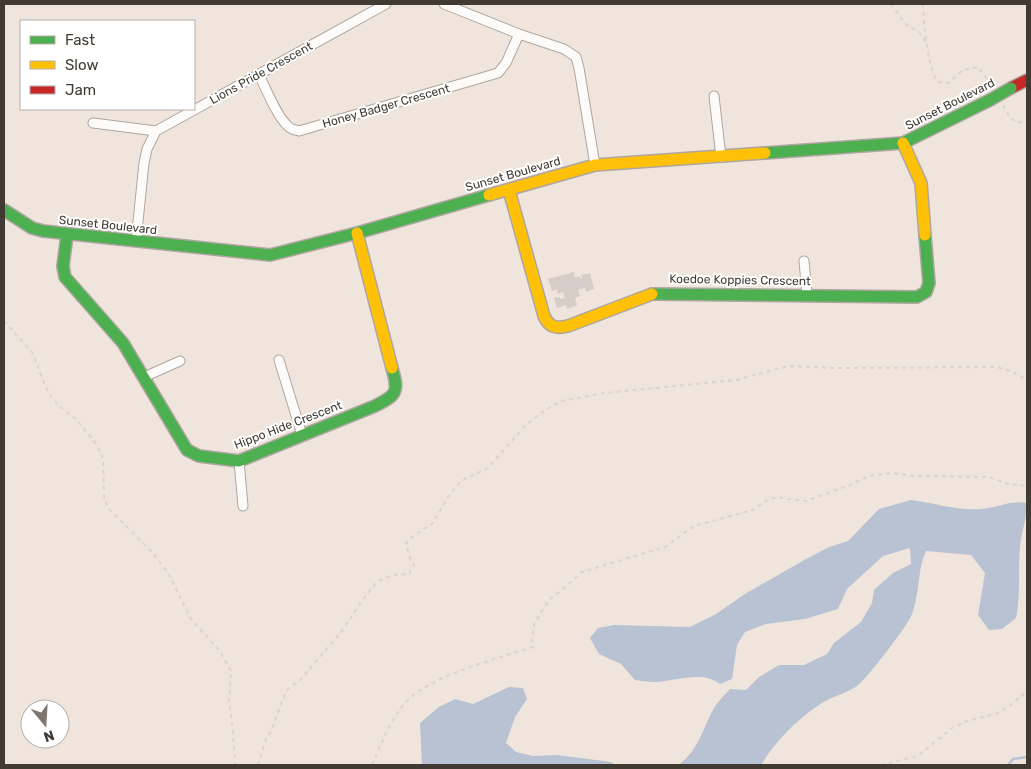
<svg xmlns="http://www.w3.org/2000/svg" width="1031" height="769" font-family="Rubik,sans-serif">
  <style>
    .water { fill: #b8c2d2 }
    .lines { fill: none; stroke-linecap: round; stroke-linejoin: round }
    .stream { stroke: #b8c2d2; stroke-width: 2.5 }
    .building { fill: #d6cdc8 }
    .street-casing { stroke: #aea69f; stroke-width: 11 }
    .fast-casing { stroke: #aea69f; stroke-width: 14 }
    .slow-casing { stroke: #aea69f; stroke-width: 14 }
    .jam-casing { stroke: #aea69f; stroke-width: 14 }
    .path { stroke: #d8d6d3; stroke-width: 2; stroke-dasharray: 4 4; stroke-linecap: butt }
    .street { stroke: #fdfbfa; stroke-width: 9 }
    .fast { stroke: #4caf50; stroke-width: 11 }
    .slow { stroke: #ffc107; stroke-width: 11 }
    .jam { stroke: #c62828; stroke-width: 11 }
    .fast-bridge-casing { stroke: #aea69f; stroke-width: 14; stroke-linecap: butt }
    .fast-bridge { stroke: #4caf50; stroke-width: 11 }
    .labels { text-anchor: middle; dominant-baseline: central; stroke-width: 4; stroke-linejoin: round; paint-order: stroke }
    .street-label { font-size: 12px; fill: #413a33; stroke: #fff }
  </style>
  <rect width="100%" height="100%" fill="#efe5dc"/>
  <!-- water -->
  <path class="water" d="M911,500C934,503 959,511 981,509C997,508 1011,500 1027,503C1027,518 1022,530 1020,545C1018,569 1021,594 1016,618L1002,629L989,630L978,615L985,573L971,555L926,551C917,571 920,593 912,614C909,624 866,680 857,686C845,694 830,697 819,705C796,720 775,742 761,765H678C698,752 703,728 714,708C718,701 725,695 730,689L746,690L759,677L779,665H804L827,654L834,643L861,622L872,603L874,590L893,573L911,564L910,548L883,556L847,589L838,609L805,619L766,624L745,632L737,645L732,679L720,684C703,670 675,681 655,682C648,682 642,681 635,680L621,664L599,654L590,638L598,628L614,625L690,627L716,614L745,594L806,559L829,547L848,541L879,509Z
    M509,687L523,688L527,699L515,717L506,743L516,752L533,756L557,755L611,762L615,765H422L420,723L439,707L455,699L473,704Z"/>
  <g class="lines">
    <!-- stream -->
    <path class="stream" d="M1008,765L1013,759L1027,757"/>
  </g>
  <!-- building -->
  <path class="building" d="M574,272L575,278L580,276V279L582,278L581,275L590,273L594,289L586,292L585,288L578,290L580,296L575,298L577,305L575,306L567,309L566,305L557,308L554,298L560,297V299L565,298L563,292L558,294L557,289L552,291L548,279Z"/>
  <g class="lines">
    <!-- street casing -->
    <g class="street-casing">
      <path id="street" d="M444,4L519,34L564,49L576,57L579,68L595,165
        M259,75C266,88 279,123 292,129C294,130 297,130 299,131L498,73L506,63L519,34
        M714,96L721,157
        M93,123L156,131
        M136,241L144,163L147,149L156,131L386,4
        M804,261L807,294
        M279,360L302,435
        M144,377L180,361
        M239,461L243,506"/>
    </g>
    <!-- fast casing -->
    <g class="fast-casing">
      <path id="fast" d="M765,153L903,143L990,100
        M4,210L32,228L43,231L270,255L357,233L489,195
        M67,235L63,266L65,277L123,343L187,450L199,456L239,461L375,406C397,395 399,392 392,368
        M652,294L917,297L926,292L929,283L925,235"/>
    </g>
    <!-- slow casing -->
    <g class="slow-casing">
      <path id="slow" d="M903,143L921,183L925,235
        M509,190L544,316C549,327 556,329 568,326L652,294
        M489,195L595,165L765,153
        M357,233L392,368"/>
    </g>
    <!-- jam casing -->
    <g class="jam-casing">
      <path id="jam" d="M1011,88L1027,80"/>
    </g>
    <!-- path -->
    <path class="path" d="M891,4L900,17L909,27L919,32L926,42
      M923,4C924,22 927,68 938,82L948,83L963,70L978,67L992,86
      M1003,105C1009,117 1013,125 1027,121
      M4,321L32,352L44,383L51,397L60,407L76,419L97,445L103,459L104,498L109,509L153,553L169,575L191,619L219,650L231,671L229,702L233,730L235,765
      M258,765L266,739L271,731L286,691L302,678L342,631L361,602L376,583L384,578L393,575L409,574L414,565L409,556L406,543L413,536L432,524L450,494L461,481L488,468L526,425L544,411L561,401L605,393L736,380L788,366L835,368L996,367L1011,371L1019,375L1027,381V388
      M372,765C382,743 391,716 409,699C432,676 501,657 533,647L532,639L534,625L541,612L550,599L563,589L582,572L665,547L694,526L753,510L767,500L778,497L788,499L806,501L850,485L869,476L892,473L914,476L989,477L1008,484L1027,486
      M881,765L918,756L952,728L967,721L995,714L1007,708L1027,691"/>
    <!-- street -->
    <use href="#street" class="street"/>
    <!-- fast -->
    <use href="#fast" class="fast"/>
    <!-- slow -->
    <use href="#slow" class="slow"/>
    <!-- jam -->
    <use href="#jam" class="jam"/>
    <!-- fast-bridge casing -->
    <g class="fast-bridge-casing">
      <path id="fast-bridge" d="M990,100L1011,88"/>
    </g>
    <!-- fast-bridge -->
    <use href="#fast-bridge" class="fast-bridge"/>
  </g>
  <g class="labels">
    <!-- street labels -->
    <g class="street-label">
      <text transform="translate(261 73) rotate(-29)">Lions Pride Crescent</text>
      <text transform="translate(950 104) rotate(-27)">Sunset Boulevard</text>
      <text transform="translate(386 106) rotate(-16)">Honey Badger Crescent</text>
      <text transform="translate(513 174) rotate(-16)">Sunset Boulevard</text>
      <text transform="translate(108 225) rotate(6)">Sunset Boulevard</text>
      <text transform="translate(740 280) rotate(1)">Koedoe Koppies Crescent</text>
      <text transform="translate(288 425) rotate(-21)">Hippo Hide Crescent</text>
    </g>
  </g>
  <!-- border -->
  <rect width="1031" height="769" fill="none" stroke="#413a33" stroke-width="10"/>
  <!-- legend -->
  <rect x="20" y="20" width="175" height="90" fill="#ffffff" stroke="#b3b0ad"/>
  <rect x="30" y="36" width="25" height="8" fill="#4caf50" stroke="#b3b0ad"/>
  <text x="65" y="45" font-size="15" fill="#413a33">Fast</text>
  <rect x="30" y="61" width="25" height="8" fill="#ffc107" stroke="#b3b0ad"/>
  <text x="65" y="70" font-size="15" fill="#413a33">Slow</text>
  <rect x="30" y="86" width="25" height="8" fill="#c62828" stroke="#b3b0ad"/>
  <text x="65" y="95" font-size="15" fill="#413a33">Jam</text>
  <!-- north arrow -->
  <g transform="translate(45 724) rotate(162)"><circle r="24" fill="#ffffff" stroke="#b3b0ad"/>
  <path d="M0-4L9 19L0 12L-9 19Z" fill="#7e766e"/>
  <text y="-8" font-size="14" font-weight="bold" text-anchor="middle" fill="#413a33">N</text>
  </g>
</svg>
